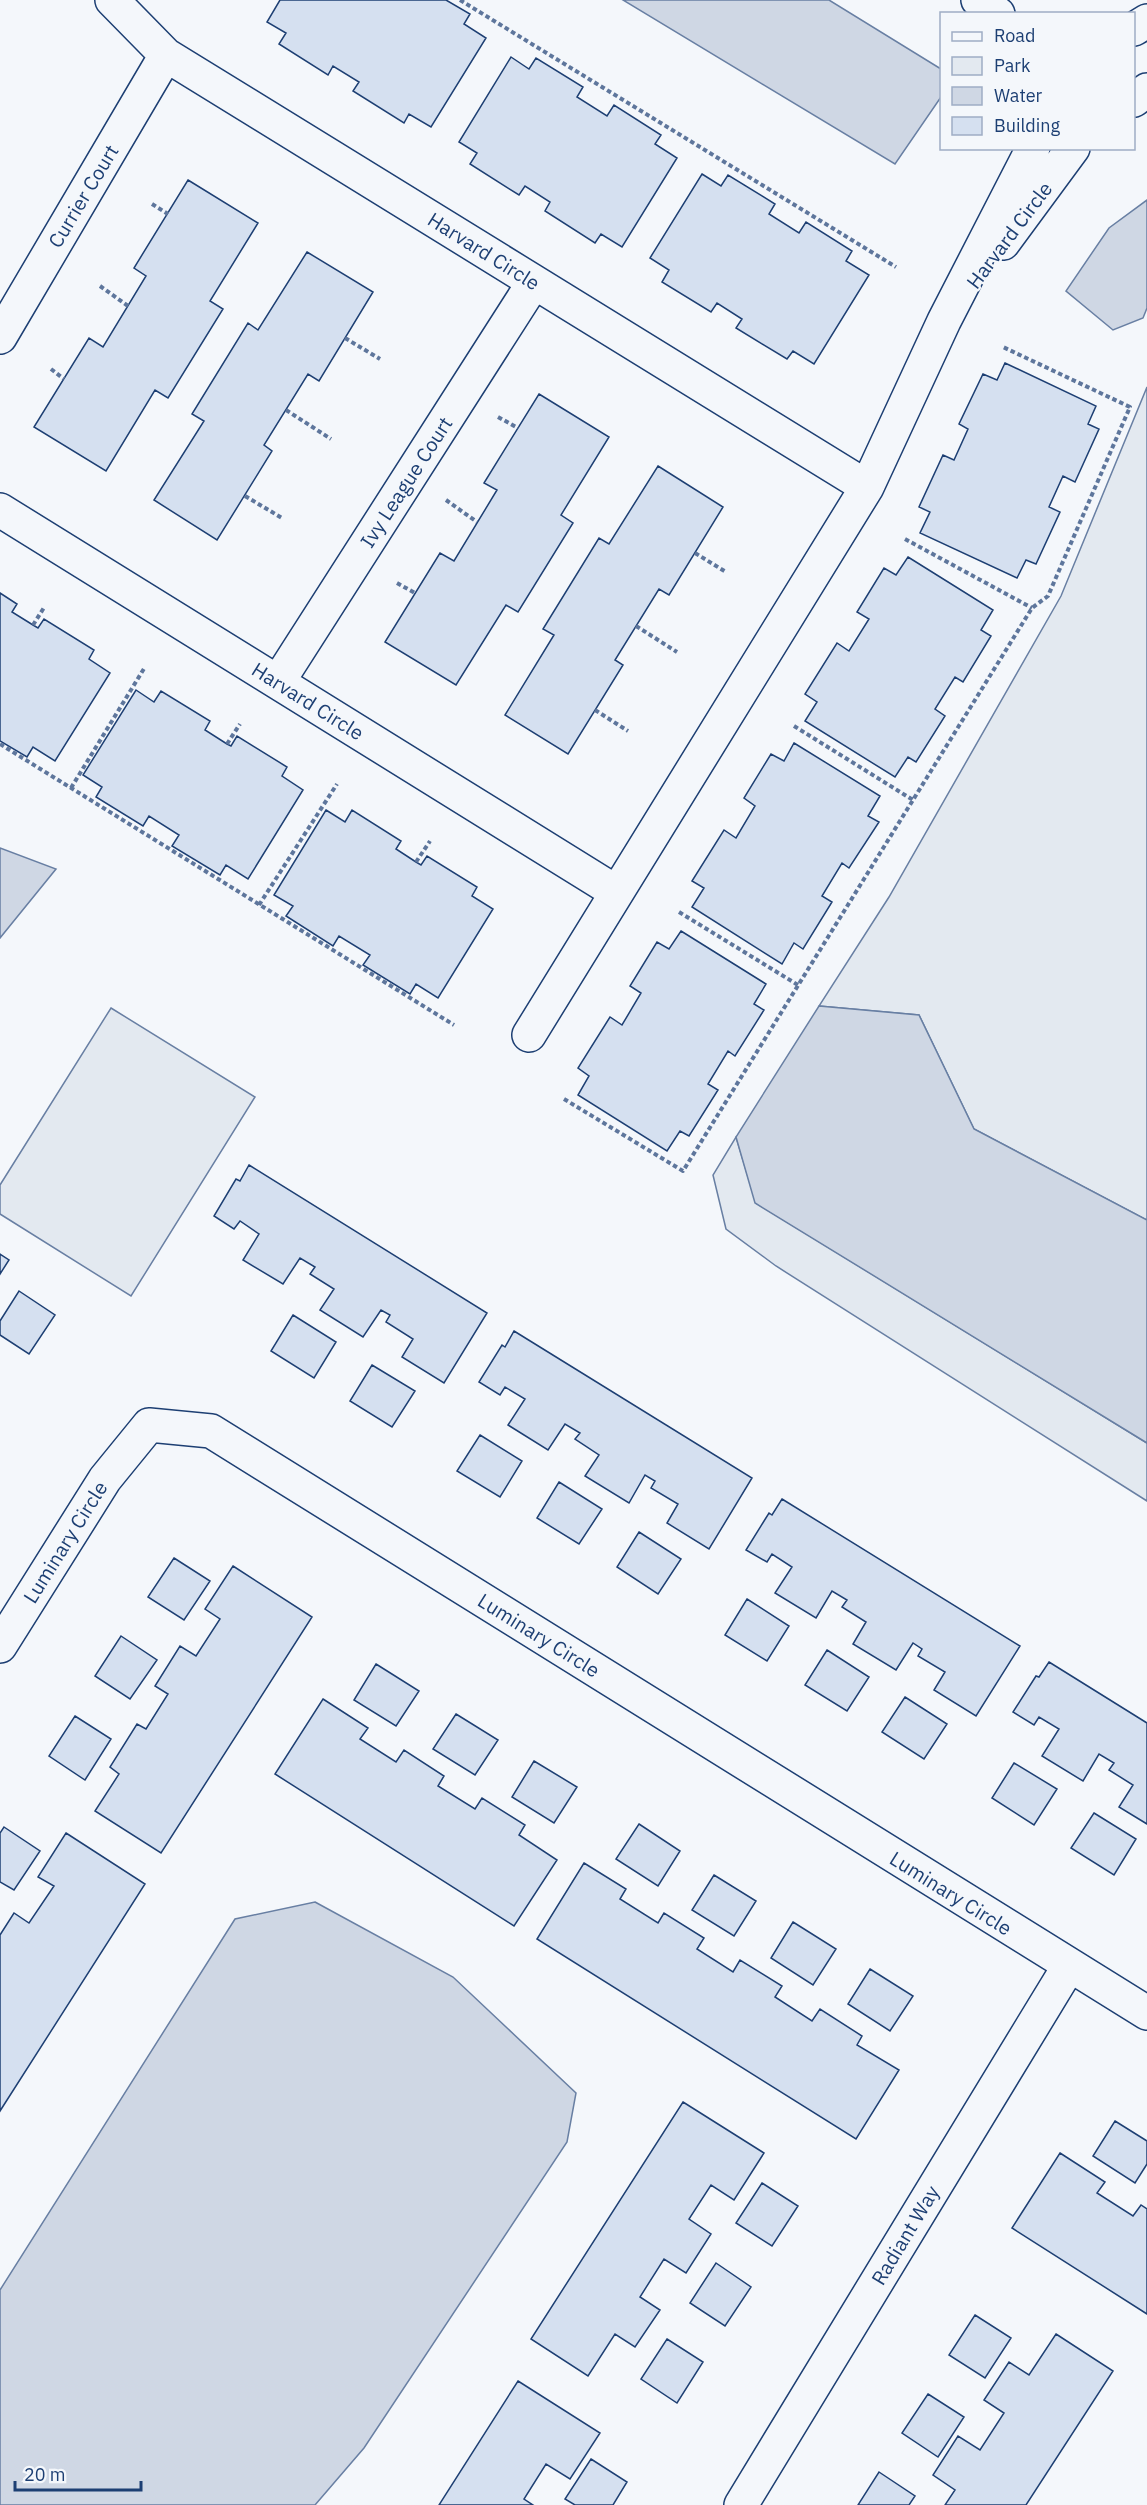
<svg xmlns="http://www.w3.org/2000/svg" width="1147" height="2505" font-family="'IBM Plex Sans',sans-serif">
  <style>
    .green { fill: #e3e9f0; stroke: #687fa3; stroke-width: 1.5 }
    .water { fill: #cfd7e4; stroke: #687fa3; stroke-width: 1.5 }
    .building { fill: #d5e0f0; stroke: #1d3f73; stroke-width: 1.5 }
    .lines { fill: none; stroke-linecap: round; stroke-linejoin: round }
    .minor-casing { stroke: #1d3f73; stroke-width: 36 }
    .path { stroke: #5e769c; stroke-width: 4; stroke-dasharray: 4.5 3; stroke-linecap: butt }
    .minor { stroke: #f4f7fb; stroke-width: 33 }
    .labels { text-anchor: middle; dominant-baseline: central; stroke-width: 4.5; stroke-linejoin: round; paint-order: stroke }
    .street-label { font-size: 20px; fill: #1d3f73; stroke: #f4f7fb }
  </style>
  <rect width="100%" height="100%" fill="#f4f7fb"/>
  <!-- green -->
  <path class="green" d="M1147,387V1220L974,1129L919,1015L819,1006L889,897L1061,596Z
    M111,1008L255,1097L131,1296L0,1214V1185Z
    M736,1137L756,1203L1147,1443V1501L776,1266L726,1229L713,1175Z"/>
  <!-- water -->
  <path class="water" d="M623,0H829L941,69V97L895,164Z
    M1147,200V308L1143,318L1113,330L1066,291L1109,228Z
    M0,848L56,869L0,938Z
    M819,1006L919,1015L974,1129L1147,1220V1443L755,1203L736,1137Z
    M315,1902L453,1977L576,2093L567,2142L364,2448L315,2505H0V2290L235,1919Z"/>
  <!-- building -->
  <path class="building" d="M280,0H446L470,14L464,24L486,38L431,127L409,114L404,123L353,91L359,82L333,66L328,75L279,44L286,33L267,22Z
    M511,57L529,69L536,58L583,87L577,97L607,116L614,105L661,135L655,144L677,158L622,247L601,234L595,243L545,211L550,202L525,186L519,195L470,164L477,153L459,142Z
    M702,174L721,186L728,175L775,204L769,214L799,233L806,222L852,251L846,261L869,275L814,364L793,351L787,359L736,328L742,319L717,303L711,312L662,282L669,270L650,258Z
    M188,180L258,223L210,301L223,309L168,398L155,390L106,471L34,427L89,338L103,347L146,276L134,268Z
    M307,252L373,292L319,381L308,374L264,445L272,451L217,540L154,500L204,421L192,414L248,323L258,330Z
    M1005,363L1096,406L1088,424L1099,429L1075,482L1063,476L1049,507L1060,512L1036,564L1026,560L1017,578L920,533L930,512L919,507L943,455L954,460L968,429L959,424L983,374L997,380Z
    M539,394L609,437L561,515L573,523L518,612L506,605L456,685L385,642L440,553L454,561L497,490L484,483Z
    M658,466L723,507L669,595L659,589L615,660L623,665L568,754L505,715L554,635L543,629L599,538L609,544Z
    M908,557L993,610L981,630L991,636L963,682L955,677L935,709L945,716L916,762L908,757L895,777L805,721L817,702L805,694L837,643L849,651L869,619L857,612L884,568L896,575Z
    M0,593L17,604L12,612L33,625L38,628L44,619L94,650L89,659L110,673L55,761L33,747L27,757L0,741Z
    M136,690L154,702L161,691L210,721L205,730L227,744L231,746L237,736L287,767L282,776L303,790L248,879L226,865L220,875L172,846L179,835L149,816L143,826L96,797L102,787L83,775Z
    M794,743L880,796L868,816L879,822L849,868L842,863L822,896L832,902L803,949L794,943L782,964L692,907L704,888L692,881L724,830L736,838L755,806L744,798L771,754L784,761Z
    M326,810L345,822L352,810L401,841L396,849L416,862L421,865L427,856L477,887L472,896L493,909L438,998L416,984L410,994L363,965L370,955L339,936L333,946L286,916L293,906L274,895Z
    M681,931L766,984L754,1004L764,1010L735,1056L728,1051L708,1084L718,1090L689,1136L680,1131L667,1151L578,1095L589,1076L578,1068L610,1017L622,1025L641,993L630,986L657,942L669,949Z
    M249,1165L487,1313L444,1383L402,1357L413,1339L386,1322L390,1315L381,1310L363,1337L320,1310L334,1289L310,1274L315,1267L300,1258L283,1284L243,1260L259,1234L240,1221L234,1229L214,1216L236,1179L240,1181Z
    M0,1254L9,1260L0,1274Z
    M19,1291L55,1315L29,1354L0,1335V1321Z
    M293,1315L336,1342L314,1378L271,1351Z
    M514,1331L752,1478L709,1549L667,1523L678,1504L651,1488L655,1481L645,1475L629,1503L585,1476L599,1455L575,1439L580,1433L565,1424L548,1450L508,1425L525,1399L505,1387L500,1395L479,1382L502,1345L505,1347Z
    M372,1365L415,1391L392,1427L350,1401Z
    M480,1435L522,1461L500,1497L457,1471Z
    M559,1482L602,1509L579,1544L537,1518Z
    M782,1499L1020,1646L976,1716L934,1690L945,1672L918,1656L922,1649L913,1643L896,1670L853,1644L866,1622L842,1607L847,1600L832,1591L816,1618L775,1593L792,1567L772,1554L767,1562L746,1550L769,1513L772,1515Z
    M639,1532L681,1559L658,1594L617,1567Z
    M174,1558L210,1581L184,1620L148,1597Z
    M233,1566L312,1617L161,1853L95,1811L119,1774L110,1767L137,1724L146,1729L168,1694L155,1686L180,1646L196,1656L220,1619L205,1609Z
    M747,1599L789,1626L767,1661L725,1635Z
    M121,1636L157,1660L130,1699L95,1676Z
    M827,1650L869,1677L847,1711L805,1685Z
    M1049,1662L1147,1723V1824L1119,1807L1133,1785L1109,1770L1114,1763L1099,1754L1083,1781L1042,1756L1059,1729L1039,1717L1034,1725L1013,1712L1036,1676L1039,1677Z
    M376,1664L419,1691L396,1726L354,1700Z
    M905,1697L947,1724L924,1759L882,1732Z
    M323,1699L368,1728L360,1739L396,1762L404,1750L444,1776L438,1786L475,1809L482,1798L525,1825L519,1835L557,1860L514,1926L275,1774Z
    M456,1714L498,1740L475,1775L433,1749Z
    M75,1716L111,1739L85,1780L49,1756Z
    M534,1761L577,1787L554,1823L512,1797Z
    M1014,1763L1057,1789L1034,1825L992,1798Z
    M1094,1813L1136,1839L1114,1875L1071,1848Z
    M639,1824L680,1851L658,1886L616,1859Z
    M4,1827L40,1851L14,1890L0,1882V1833Z
    M66,1833L145,1884L0,2111V1935L14,1913L29,1923L54,1886L38,1877Z
    M584,1863L626,1889L620,1899L658,1923L664,1913L704,1938L697,1949L733,1972L740,1960L782,1986L775,1997L812,2021L820,2009L862,2036L857,2045L899,2070L856,2139L537,1939Z
    M714,1875L756,1901L734,1936L692,1910Z
    M793,1922L836,1949L813,1985L771,1958Z
    M870,1969L913,1996L890,2031L848,2004Z
    M683,2102L764,2153L734,2200L711,2185L689,2219L711,2234L686,2273L664,2259L640,2297L660,2310L635,2347L615,2334L588,2376L531,2339Z
    M1115,2121L1147,2141V2164L1135,2183L1093,2156Z
    M1060,2153L1105,2182L1097,2193L1133,2216L1141,2205L1147,2209V2314L1012,2228Z
    M762,2183L798,2206L772,2246L736,2223Z
    M716,2263L751,2287L725,2326L690,2303Z
    M975,2315L1011,2338L985,2378L949,2355Z
    M1056,2334L1113,2371L1026,2505H945L955,2490L933,2475L958,2436L980,2450L1004,2413L984,2400L1009,2362L1029,2375Z
    M667,2339L703,2362L677,2403L641,2379Z
    M518,2381L600,2433L570,2479L546,2464L524,2499L533,2505H439Z
    M928,2394L964,2417L938,2457L902,2433Z
    M591,2459L627,2482L613,2505H575L565,2499Z
    M879,2472L915,2496L909,2505H858Z"/>
  <g class="lines">
    <!-- minor casing -->
    <g class="minor-casing">
      <path id="minor" d="M112,0L166,55L867,487
        M978,0L998,14
        M1134,29L1147,21
        M1134,100L1147,90
        M1003,243L1073,148
        M0,337L166,55
        M0,510L616,892
        M278,682L534,282
        M529,1035L867,487L944,321L1033,148
        M0,1646L105,1479L149,1425L211,1431L1147,2013
        M741,2505L1069,1966"/>
    </g>
    <!-- path -->
    <path class="path" d="M460,0L896,267
      M152,204L168,214
      M100,286L128,306
      M345,338L380,359
      M51,369L64,379
      M286,410L331,439
      M498,417L518,428
      M245,496L282,518
      M446,500L477,522
      M905,539L1032,608
      M695,553L726,572
      M397,583L415,593
      M33,625L45,606
      M636,626L677,652
      M595,710L628,731
      M794,726L913,800
      M0,744L454,1025
      M227,744L240,724
      M71,788L145,667
      M416,862L430,841
      M259,905L337,784
      M679,912L798,985
      M564,1099L683,1171L1032,608L1048,596L1130,407L1003,347"/>
    <!-- minor -->
    <use href="#minor" class="minor"/>
  </g>
  <g class="labels">
    <!-- street labels -->
    <g class="street-label">
      <text transform="translate(83 196) rotate(-59)">Currier Court</text>
      <text transform="translate(1009 235) rotate(-53)">Harvard Circle</text>
      <text transform="translate(484 251) rotate(32)">Harvard Circle</text>
      <text transform="translate(406 482) rotate(-57)">Ivy League Court</text>
      <text transform="translate(308 701) rotate(32)">Harvard Circle</text>
      <text transform="translate(65 1542) rotate(-58)">Luminary Circle</text>
      <text transform="translate(539 1635) rotate(32)">Luminary Circle</text>
      <text transform="translate(951 1893) rotate(32)">Luminary Circle</text>
      <text transform="translate(905 2235) rotate(-59)">Radiant Way</text>
    </g>
  </g>
  <!-- legend -->
  <rect x="940" y="12" width="195" height="138" fill="#f4f7fb" stroke="#9eadc5" stroke-width="1.5"/>
  <rect x="952" y="32" width="30" height="9" fill="#f4f7fb" stroke="#9eadc5" stroke-width="1.5"/>
  <text x="994" y="42" font-size="18" fill="#1d3f73">Road</text>
  <rect x="952" y="57" width="30" height="18" fill="#e3e9f0" stroke="#9eadc5" stroke-width="1.5"/>
  <text x="994" y="72" font-size="18" fill="#1d3f73">Park</text>
  <rect x="952" y="87" width="30" height="18" fill="#cfd7e4" stroke="#9eadc5" stroke-width="1.5"/>
  <text x="994" y="102" font-size="18" fill="#1d3f73">Water</text>
  <rect x="952" y="117" width="30" height="18" fill="#d5e0f0" stroke="#9eadc5" stroke-width="1.5"/>
  <text x="994" y="132" font-size="18" fill="#1d3f73">Building</text>
  <!-- scale -->
  <path d="M15 2481v9h126v-9" fill="none" stroke="#1d3f73" stroke-width="3"/>
  <text x="24" y="2481" font-size="18" fill="#1d3f73" stroke="#f4f7fb" stroke-width="4.5" paint-order="stroke">20 m</text>
</svg>
